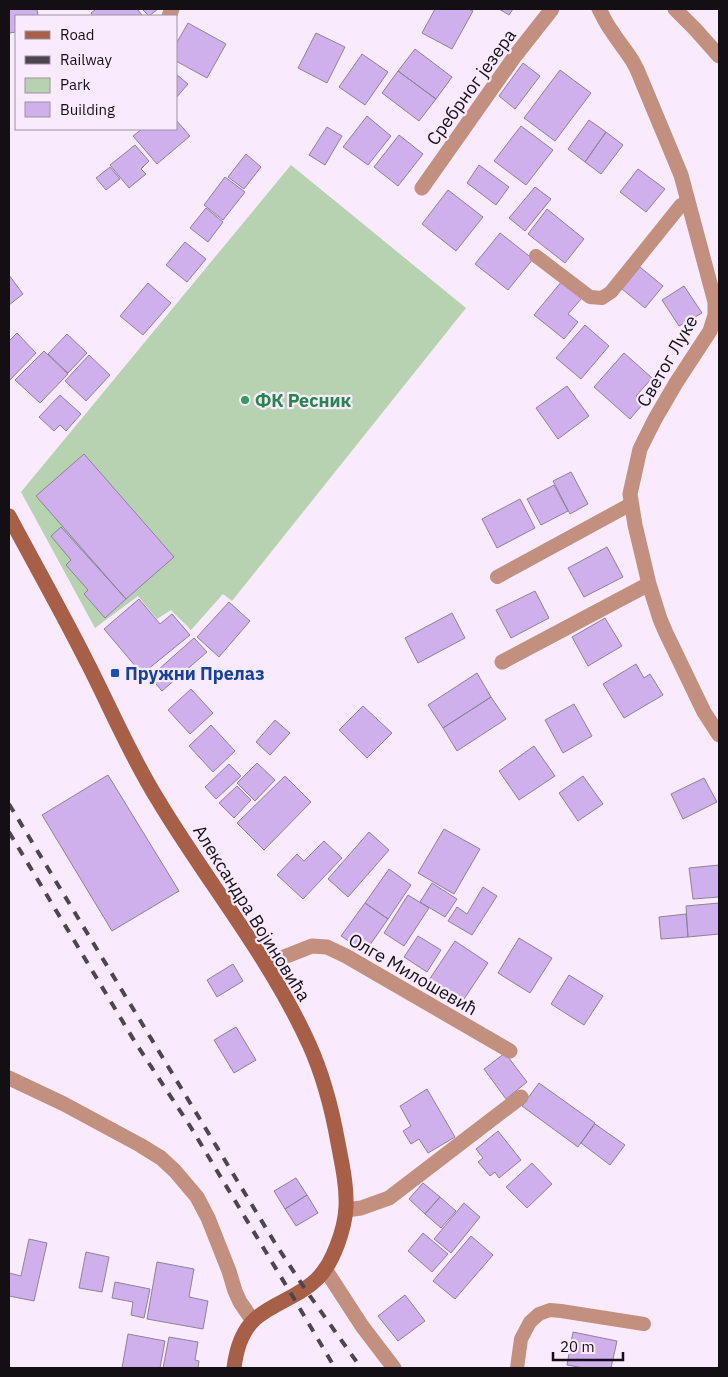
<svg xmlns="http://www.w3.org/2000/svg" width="728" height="1377" font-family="'IBM Plex Sans',sans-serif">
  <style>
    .green { fill: #b6d2b0 }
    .building { fill: #cfafec; stroke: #8e8299 }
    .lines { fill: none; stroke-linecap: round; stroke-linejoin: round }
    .lane { stroke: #c38f7e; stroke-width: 14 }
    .street { stroke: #c38f7e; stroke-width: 15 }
    .secondary { stroke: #a85f47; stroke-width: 15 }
    .rail { stroke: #4d454f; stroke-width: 4; stroke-dasharray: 9 9; stroke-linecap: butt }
    .leisure-dot { fill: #2e9e5b; stroke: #f9ebfd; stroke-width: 2 }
    .transit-dot { fill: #1a4fb4; stroke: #f9ebfd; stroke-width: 2 }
    .labels { text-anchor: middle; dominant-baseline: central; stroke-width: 4.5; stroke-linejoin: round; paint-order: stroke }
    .street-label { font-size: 18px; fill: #140e15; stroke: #f9ebfd }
    .leisure-label { font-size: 18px; font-weight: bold; fill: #27864d; stroke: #f9ebfd; text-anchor: start }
    .transit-label { font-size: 18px; font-weight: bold; fill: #164399; stroke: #f9ebfd; text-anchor: start }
  </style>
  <rect width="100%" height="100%" fill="#f9ebfd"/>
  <!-- green -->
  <path class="green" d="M291,165L466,308L232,601L223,594L191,630L171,610L157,619L138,596L95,628L21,492Z"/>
  <!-- building -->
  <path class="building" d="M9,9H37L38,16H16V32L9,33Z
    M96,9H137L143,16H93L91,13Z
    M142,9H158L149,16Z
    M435,9H469L473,11L452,49L422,33Z
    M499,9H513L509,15Z
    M188,23L226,44L207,78L176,61V44Z
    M316,33L345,47L327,83L298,68Z
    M415,49L452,77L436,99L398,71Z
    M362,54L388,72L365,105L339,87Z
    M523,63L540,76L515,109L499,96Z
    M560,70L591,93L555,141L524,118Z
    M398,71L436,99L419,121L382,93Z
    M176,74L188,84L176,98Z
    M367,116L391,136L368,165L343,147Z
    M176,120L190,136L157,164L133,136L142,129H176Z
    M589,120L606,132L585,162L568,149Z
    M521,126L553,150L526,185L494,161Z
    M327,127L342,136L325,165L309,155Z
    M606,132L623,145L601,174L585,162Z
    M399,135L423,154L398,186L374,167Z
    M135,145L149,161L141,169L146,174L129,188L110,165Z
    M246,154L261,167L244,189L228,177Z
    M479,165L509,187L496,205L467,183Z
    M110,167L120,179L106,190L96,178Z
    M638,169L665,189L646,212L620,192Z
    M225,177L245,192L223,220L204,205Z
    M535,187L551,199L525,231L509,218Z
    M448,190L483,217L456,251L422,224Z
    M206,208L223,222L208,242L190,228Z
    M547,209L584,239L565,263L528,234Z
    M500,233L533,259L508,290L475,264Z
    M185,242L206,259L187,282L166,265Z
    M640,267L663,286L645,308L622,289Z
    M9,275L23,294L9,305Z
    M562,281L582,298L568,314L578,322L564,339L534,315Z
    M148,283L171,303L143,335L120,316Z
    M684,286L702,313L679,326L662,300Z
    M585,325L609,346L581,379L556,358Z
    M17,333L36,353L9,381V341Z
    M67,334L87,353L68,373L48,354Z
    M44,351L68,374L40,403L15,380Z
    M624,353L652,378L636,396L643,404L630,419L594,387Z
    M89,355L110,375L86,401L65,381Z
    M567,386L589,416L558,439L536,408Z
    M60,395L81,414L66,431L60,425L54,431L39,417Z
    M84,454L174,557L126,599L36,496Z
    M571,472L588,504L570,514L553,481Z
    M554,485L568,511L541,525L527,499Z
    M520,499L535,528L497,548L482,519Z
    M61,527L126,599L105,618L84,594L88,590L66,565L71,560L51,536Z
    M607,547L623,577L584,597L568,568Z
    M535,591L549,618L511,638L496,610Z
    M139,599L160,624L172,614L190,635L142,674L104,629Z
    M229,602L250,621L219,657L197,637Z
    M452,613L465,638L418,663L405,638Z
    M605,618L622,646L588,666L572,637Z
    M194,638L207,652L162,691L150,677Z
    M636,664L644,678L650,674L663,695L624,718L603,684Z
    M477,673L491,697L443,728L428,705Z
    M191,689L213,713L190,734L168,710Z
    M491,697L506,719L457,751L443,728Z
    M574,704L592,736L563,753L545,720Z
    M363,706L392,733L367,758L339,730Z
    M275,720L290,733L270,755L256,742Z
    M211,725L235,751L213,772L189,746Z
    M534,746L555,776L519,800L499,771Z
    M257,763L275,780L255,801L237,783Z
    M229,764L241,776L216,799L205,787Z
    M108,775L179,891L112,931L42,815Z
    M285,776L311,802L264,850L237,823Z
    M583,776L603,804L578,821L559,793Z
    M704,778L717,802L683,819L671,794Z
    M237,786L251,800L234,818L219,803Z
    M444,829L480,849L454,894L418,873Z
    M369,832L389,850L348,897L328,879Z
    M324,841L342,858L303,899L277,875L297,854L304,861Z
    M719,865V897L693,899L689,868Z
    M389,869L411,885L388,919L365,903Z
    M432,883L457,899L445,917L420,902Z
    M483,887L497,896L472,935L448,921L457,907L467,914Z
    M408,895L429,908L404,946L384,933Z
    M365,903L388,919L365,952L341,936Z
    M719,903V934L688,937L686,906Z
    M686,914L688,937L661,939L659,917Z
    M418,936L441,950L427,972L404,957Z
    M519,938L552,958L530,993L498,973Z
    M455,941L488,963L460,1005L427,983Z
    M233,964L243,981L217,997L207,980Z
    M569,975L603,996L584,1025L551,1004Z
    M236,1027L256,1060L234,1073L214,1040Z
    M505,1053L527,1082L506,1099L484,1069Z
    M539,1083L595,1123L578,1147L522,1106Z
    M427,1089L455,1137L428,1153L419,1139L411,1144L403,1131L411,1126L400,1106Z
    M595,1124L625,1145L610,1165L581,1143Z
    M498,1131L521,1160L499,1178L495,1172L490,1176L478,1162L483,1158L476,1149Z
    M532,1163L552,1184L527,1208L506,1187Z
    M296,1178L307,1195L285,1209L274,1191Z
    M423,1183L440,1197L425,1214L409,1199Z
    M307,1195L318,1213L296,1226L285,1209Z
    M440,1197L456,1211L441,1228L425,1214Z
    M464,1203L480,1217L451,1253L434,1239Z
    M423,1233L448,1254L432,1272L408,1251Z
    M471,1236L493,1255L455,1299L433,1281Z
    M29,1239L47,1243L34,1301L9,1296V1273L21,1276Z
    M86,1252L109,1257L102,1292L79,1288Z
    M157,1262L194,1269L189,1297L208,1301L203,1329L147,1319Z
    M115,1282L150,1289L144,1318L131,1315L133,1302L112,1298Z
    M405,1295L425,1321L398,1341L378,1316Z
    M573,1332L617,1341L611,1368H584L567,1365Z
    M128,1334L165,1341L160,1368H122Z
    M169,1337L198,1342L195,1360L199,1361L198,1368H163Z"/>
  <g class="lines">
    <!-- lane -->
    <path class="lane" d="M536,256L590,297L602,298L611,292L681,205L687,202
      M497,577L631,504
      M517,1368L521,1339L530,1322L539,1314L550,1310L561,1311L644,1324"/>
    <!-- street -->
    <path class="street" d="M599,9C603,16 606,24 611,30C623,49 633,57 641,79L681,175L715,302V315L710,331L676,383L655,419L640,449L630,494L635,525L649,584L660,619L666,633L704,712L719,735
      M675,9L695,29L719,56
      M169,16L172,9
      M422,188L515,56L552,9
      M502,662L649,584
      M266,964L312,946L327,947L346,956L510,1051
      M9,1078L64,1104L140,1145L161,1158L175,1171L197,1197L208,1218L229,1271L235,1291L240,1302L253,1321
      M346,1210L361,1208L389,1198L521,1097
      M325,1269L362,1326L394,1368"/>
    <!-- secondary -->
    <path class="secondary" d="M9,516C35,565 63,614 88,664C111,709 131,757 158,800C207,882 269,956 309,1044C323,1075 332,1109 338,1143C342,1164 347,1186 346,1207C345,1228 333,1264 317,1279C299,1297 273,1303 255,1319C242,1331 236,1351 234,1368"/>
    <!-- rail -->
    <path class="rail" d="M9,804L275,1243L305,1289L361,1368
      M9,832L135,1042L190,1126L293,1297L335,1368"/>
  </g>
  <!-- markers -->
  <circle class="leisure-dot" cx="245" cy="400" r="5"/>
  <rect class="transit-dot" x="110" y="668" width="10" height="10" rx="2.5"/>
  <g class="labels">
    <!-- street labels -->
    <g class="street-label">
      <text transform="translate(471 87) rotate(-54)">Сребрног језера</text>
      <text transform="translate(667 361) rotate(-60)">Светог Луке</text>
      <text transform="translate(252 913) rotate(58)">Александра Војиновића</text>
      <text transform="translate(413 974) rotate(30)">Олге Милошевић</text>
    </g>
    <!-- leisure labels -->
    <g class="leisure-label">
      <text x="255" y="400">ФК Ресник</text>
    </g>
    <!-- transit labels -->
    <g class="transit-label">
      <text x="125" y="673">Пружни Прелаз</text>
    </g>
  </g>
  <!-- border -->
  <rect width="728" height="1377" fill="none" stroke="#140e15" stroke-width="20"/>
  <!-- legend -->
  <rect x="15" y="15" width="162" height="115" fill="#f9ebfd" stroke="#9d93a0"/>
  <rect x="25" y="31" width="25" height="8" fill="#a85f47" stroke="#9d93a0"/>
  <text x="60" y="40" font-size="15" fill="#140e15">Road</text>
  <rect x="25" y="56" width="25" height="8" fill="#4d454f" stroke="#9d93a0"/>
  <text x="60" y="65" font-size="15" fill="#140e15">Railway</text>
  <rect x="25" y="78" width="25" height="15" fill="#b6d2b0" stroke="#9d93a0"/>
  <text x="60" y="90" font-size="15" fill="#140e15">Park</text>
  <rect x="25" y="102" width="25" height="15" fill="#cfafec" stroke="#9d93a0"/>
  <text x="60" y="115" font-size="15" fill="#140e15">Building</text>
  <!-- scale -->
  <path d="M553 1352v8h70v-8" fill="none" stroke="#140e15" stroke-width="2.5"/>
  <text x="560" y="1352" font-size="15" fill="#140e15" stroke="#f9ebfd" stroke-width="4" paint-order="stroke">20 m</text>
</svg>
